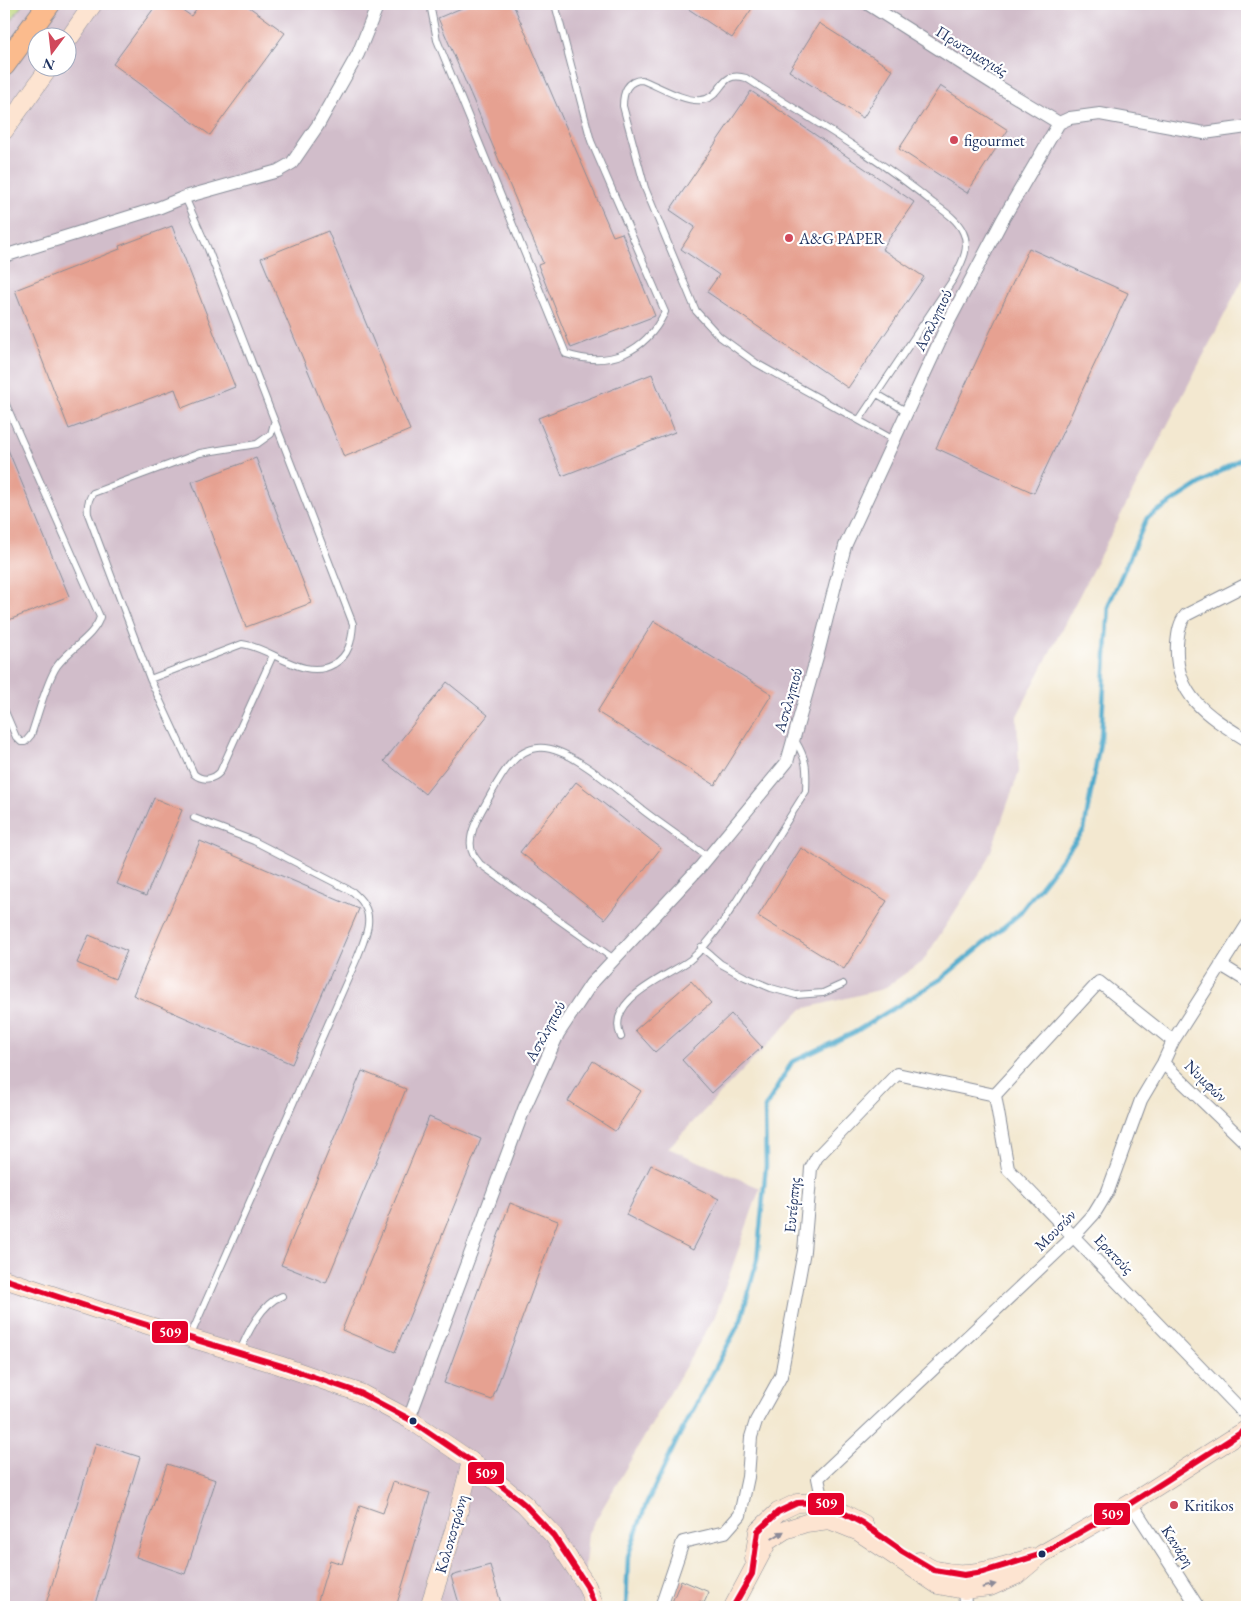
<svg xmlns="http://www.w3.org/2000/svg" width="1251" height="1611" font-family="'EB Garamond',serif">
  <style>
    .industrial { fill: #d1bdca; fill-rule: evenodd }
    .green { fill: #bdd67b; stroke: #6c826c }
    .lines { fill: none; stroke-linecap: round; stroke-linejoin: round }
    .stream { stroke: #4ba8ca; stroke-width: 4.5 }
    .building { fill: #e6a191 }
    .lane-casing { stroke: #878c97; stroke-width: 8 }
    .street-casing { stroke: #878c97; stroke-width: 14 }
    .secondary-casing { stroke: #878c97; stroke-width: 19 }
    .highway-casing { stroke: #878c97; stroke-width: 24 }
    .lane { stroke: #fff; stroke-width: 6 }
    .street { stroke: #fff; stroke-width: 12 }
    .secondary { stroke: #fde4d1; stroke-width: 18 }
    .highway { stroke: #fbbb8d; stroke-width: 22 }
    .bus-1-casing { stroke: #fff; stroke-width: 10 }
    .bus-1 { stroke: #e4002b; stroke-width: 6 }
    .oneway { fill: #8c8a98 }
    .poi-dot { fill: #d1495b; stroke: #fff; stroke-width: 2 }
    .bus-dot { fill: #1b2f5e; stroke: #fff; stroke-width: 2 }
    .labels { text-anchor: middle; dominant-baseline: central; stroke-width: 4.5; stroke-linejoin: round; paint-order: stroke }
    .street-label { font-size: 16px; fill: #1b2f5e; stroke: #fff }
    .poi-label { font-size: 16px; fill: #1b2f5e; stroke: #fff; text-anchor: start }
    .line-badge { stroke: #fff; stroke-width: 2 }
    .badge-label { font-size: 14px; text-anchor: middle; font-weight: bold; fill: #fff }
  </style>
  <rect width="100%" height="100%" fill="#fff"/>
  <filter id="ink" filterUnits="userSpaceOnUse"><feTurbulence type="fractalNoise" baseFrequency=".02" numOctaves="2"/><feDisplacementMap in="SourceGraphic" scale="10" xChannelSelector="R" yChannelSelector="G"/><feConvolveMatrix kernelMatrix="1 2 1 2 8 2 1 2 1" color-interpolation-filters="sRGB"/></filter>
  <filter id="wash" filterUnits="userSpaceOnUse"><feTurbulence type="fractalNoise" baseFrequency=".0096" numOctaves="4" result="noise"/><feDisplacementMap in="SourceGraphic" scale="20" xChannelSelector="R" yChannelSelector="G"/><feGaussianBlur stdDeviation="1.12" result="paint"/><feColorMatrix in="noise" values="0 0 0 0 0 0 0 0 0 0 0 0 0 0 0 0 0 1.4 0 .05"/><feComposite in="paint" operator="in"/></filter>
  <g filter="url(#wash)">
    <rect width="100%" height="100%" fill="#f3e8d0"/>
    <!-- industrial -->
    <path class="industrial" d="M4,4H1247V271L1017,716L1019,772L987,862L923,961L883,989L802,1009L668,1148L760,1188L715,1316L588,1533L581,1607H4ZM38,38H68V68H38Z"/>
    <!-- green -->
    <path class="green" d="M13,4H23L4,30V16Z"/>
    <g class="lines">
      <!-- stream -->
      <path class="stream" d="M626,1607L628,1556L645,1507L678,1438L741,1320L757,1260L766,1166L765,1108L792,1062L855,1032L941,979L1018,915L1084,830L1101,737L1109,604L1147,518L1209,478L1247,455"/>
    </g>
    <g id="blocks">
      <!-- building -->
      <path class="building" d="M157,4H174L191,16L200,4H245L285,33L210,135L113,64Z
        M471,4H513L613,236L622,233L655,316L571,348L538,265L543,263L438,18Z
        M681,4H755L732,38Z
        M819,23L893,70L863,118L789,71Z
        M940,86L1008,130L967,193L899,149Z
        M751,91L914,202L882,249L924,277L848,388L707,292L719,275L681,249L695,227L670,210Z
        M172,226L235,387L182,408L175,389L69,429L15,290L120,249L119,246Z
        M328,231L410,430L344,457L261,258Z
        M1029,248L1128,293L1034,493L936,448Z
        M652,374L675,432L562,476L538,418Z
        M4,440L69,596L4,622Z
        M256,458L311,603L246,627L192,482Z
        M654,621L772,694L715,785L597,712Z
        M447,682L488,715L425,794L384,761Z
        M576,782L661,848L605,919L520,852Z
        M154,798L182,810L146,896L117,884Z
        M200,841L359,909L292,1064L133,995Z
        M801,848L887,901L844,969L758,916Z
        M89,935L127,951L115,979L77,963Z
        M691,981L711,1003L655,1052L635,1030Z
        M731,1014L762,1047L712,1093L682,1060Z
        M593,1061L641,1091L615,1131L568,1101Z
        M362,1071L406,1089L326,1283L281,1265Z
        M429,1117L481,1139L395,1352L342,1330Z
        M651,1165L719,1199L693,1250L626,1215Z
        M510,1203L558,1221L492,1400L444,1383Z
        M96,1443L140,1457L94,1607H45Z
        M167,1464L216,1480L185,1574L136,1557Z
        M393,1482L430,1493L396,1607H316L330,1560L342,1564L360,1505L383,1513Z
        M490,1565L502,1607H460L451,1576Z
        M681,1580L709,1592L704,1603L700,1601L697,1607H670Z"/>
    </g>
  </g>
  <g filter="url(#ink)">
    <use href="#blocks" fill-opacity="0" stroke="#878c97" stroke-width="1"/>
    <g class="lines">
      <!-- lane casing -->
      <g class="lane-casing">
        <path id="lane" d="M430,4L437,40L566,354C609,368 645,353 665,312L591,141L555,4
          M877,394L906,411
          M4,400L100,617C95,636 69,649 57,666C46,682 38,716 31,735L25,742H21L16,737L4,709
          M859,420L954,278C961,264 971,248 963,232C957,219 944,211 933,203C876,156 808,118 746,78C718,70 725,97 701,100C684,102 658,86 642,80C627,80 623,93 623,106L645,188L696,311L719,336L756,363L894,440
          M273,655L220,772C213,780 202,781 194,774L150,679L88,514C87,506 88,499 93,493L200,453L257,444L271,434L274,423
          M150,679L242,644C271,647 304,682 334,664C349,656 352,640 353,624L208,249L185,197
          M701,947L721,964L745,977L771,988L796,995L823,993L843,984
          M614,959L480,864C478,861 475,858 473,854C465,838 479,815 487,801C498,782 512,750 538,748C569,745 619,792 644,811C665,827 687,842 708,857
          M621,1037C604,999 667,977 690,960C711,943 731,910 745,887C766,855 786,823 806,791C807,768 807,760 795,740
          M190,1337L358,956C364,940 374,920 364,905C362,900 357,896 353,892L254,841L194,818
          M240,1352C247,1333 262,1303 282,1296"/>
      </g>
      <!-- street casing -->
      <g class="street-casing">
        <path id="street" d="M868,4L994,84L1059,123
          M4,256L158,208L185,197L278,171L292,163L318,125L358,54L378,4
          M1247,584L1186,615C1179,623 1178,634 1177,644C1174,696 1208,716 1247,740
          M1221,965L1247,981
          M1163,1063L1247,1144
          M995,1095L1008,1169L1247,1416
          M995,1095L1099,982L1173,1041
          M409,1419L524,1109L558,1034L591,984L701,866L787,762L818,653L845,546L948,323L1003,219L1059,123L1070,118L1100,114L1204,133L1247,127
          M823,1502L818,1478L1074,1236L1094,1214L1108,1191L1141,1100L1163,1063L1173,1041L1247,925
          M1131,1503L1198,1607
          M964,1582L965,1607
          M661,1607L683,1542L725,1532L740,1515L748,1477L751,1437L756,1421L781,1376L804,1251L811,1168L817,1157L897,1074L995,1095"/>
      </g>
      <!-- secondary casing -->
      <g class="secondary-casing">
        <path id="secondary" d="M68,40L93,4
          M4,131L49,68
          M4,1279L101,1311L279,1365L360,1393L409,1419L471,1461L524,1504L554,1536L587,1586L595,1607
          M754,1559L758,1531L778,1512L797,1503L823,1502L864,1524
          M919,1561C924,1564 930,1569 936,1570C969,1579 1001,1567 1032,1557
          M429,1607L454,1530L471,1461
          M733,1607L768,1541L785,1530L806,1523L829,1520L859,1532L938,1585L964,1590L990,1587L1017,1575L1042,1554L1131,1503L1247,1429"/>
      </g>
      <!-- highway casing -->
      <g class="highway-casing">
        <path id="highway" d="M4,65L49,4"/>
      </g>
      <!-- lane -->
      <use href="#lane" class="lane"/>
      <!-- street -->
      <use href="#street" class="street"/>
      <!-- secondary -->
      <use href="#secondary" class="secondary"/>
      <!-- highway -->
      <use href="#highway" class="highway"/>
      <!-- bus-1 casing -->
      <g class="bus-1-casing">
        <path id="bus-1" d="M4,1279L101,1311L279,1365L360,1393L409,1419L471,1461L524,1504L554,1536L587,1586L595,1607
          M733,1607L752,1574L758,1531L778,1512L797,1503L823,1502L862,1523L902,1551L934,1570L964,1575L983,1572L1042,1554L1131,1503L1247,1429"/>
      </g>
      <!-- bus-1 -->
      <use href="#bus-1" class="bus-1"/>
    </g>
    <!-- one-way arrows -->
    <defs><path id="oneway-solid" d="M-6-.8H1V-3.2L6.5 0L1 3.2V.8H-6Z" transform="scale(1.25)"/></defs>
    <g class="oneway">
      <use href="#oneway-solid" transform="translate(778 1535) rotate(-32)"/>
      <use href="#oneway-solid" transform="translate(989 1586) rotate(-14)"/>
    </g>
  </g>
  <!-- markers -->
  <g class="poi-dot">
    <circle cx="954" cy="140" r="5"/>
    <circle cx="789" cy="238" r="5"/>
    <circle cx="1174" cy="1505" r="5"/>
  </g>
  <g class="bus-dot">
    <circle cx="413" cy="1421" r="4.5"/>
    <circle cx="1042" cy="1554" r="4.5"/>
  </g>
  <g class="labels">
    <!-- street labels -->
    <g class="street-label">
      <text transform="translate(972 51) rotate(32)">Πρωτομαγιάς</text>
      <text transform="translate(933 320) rotate(-64)">Ασκληπιού</text>
      <text transform="translate(788 700) rotate(-74)">Ασκληπιού</text>
      <text transform="translate(545 1031) rotate(-61)">Ασκληπιού</text>
      <text transform="translate(1206 1081) rotate(44)">Νυμφών</text>
      <text transform="translate(792 1205) rotate(-85)">Ευτέρπης</text>
      <text transform="translate(1055 1230) rotate(-45)">Μουσών</text>
      <text transform="translate(1114 1254) rotate(46)">Ερατούς</text>
      <text transform="translate(451 1534) rotate(-74)">Κολοκοτρώνη</text>
      <text transform="translate(1178 1546) rotate(57)">Κανάρη</text>
    </g>
    <!-- poi labels -->
    <g class="poi-label">
      <text x="964" y="140">figourmet</text>
      <text x="799" y="238">A&amp;G PAPER</text>
      <text x="1184" y="1505">Kritikos</text>
    </g>
  </g>
  <g class="line-badge">
    <rect x="151" y="1320" width="38" height="24" rx="5" fill="#e4002b"/>
    <rect x="467" y="1461" width="38" height="24" rx="5" fill="#e4002b"/>
    <rect x="807" y="1492" width="38" height="24" rx="5" fill="#e4002b"/>
    <rect x="1093" y="1502" width="38" height="24" rx="5" fill="#e4002b"/>
  </g>
  <g class="badge-label">
    <text x="170" y="1337">509</text>
    <text x="486" y="1478">509</text>
    <text x="826" y="1508">509</text>
    <text x="1112" y="1519">509</text>
  </g>
  <!-- margin -->
  <rect width="1251" height="1611" fill="none" stroke="#fff" stroke-width="20"/>
  <!-- north arrow -->
  <g transform="translate(52 52) rotate(195)"><circle r="24" fill="#ffffff" stroke="#a4acbf"/>
  <path d="M0-4L9 19L0 12L-9 19Z" fill="#d1495b"/>
  <text y="-8" font-size="14" font-weight="bold" text-anchor="middle" fill="#1b2f5e">N</text>
  </g>
</svg>
